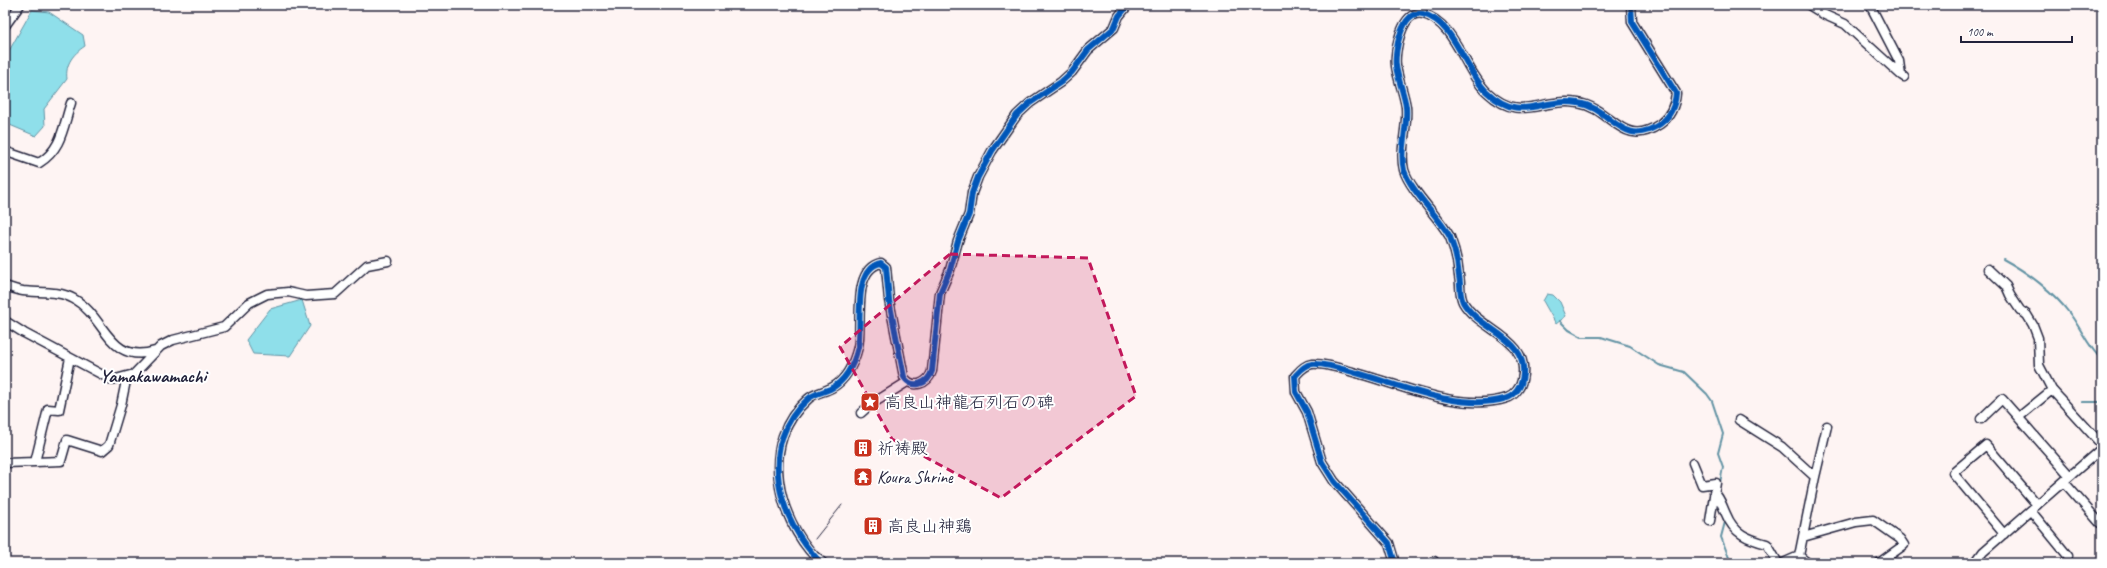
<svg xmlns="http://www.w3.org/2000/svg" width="2107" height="568" font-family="Caveat,'Klee One',sans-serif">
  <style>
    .water { fill: #8fdfea; stroke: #6393a4 }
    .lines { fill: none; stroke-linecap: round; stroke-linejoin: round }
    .stream { stroke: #6393a4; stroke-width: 2 }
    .street-casing { stroke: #22223b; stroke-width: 11 }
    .secondary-casing { stroke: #22223b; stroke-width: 14 }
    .street { stroke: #fff; stroke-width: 8 }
    .secondary { stroke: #fff; stroke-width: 11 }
    .tram { stroke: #22223b; stroke-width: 1 }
    .cycleway-casing { stroke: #fff; stroke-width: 8 }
    .cycleway { stroke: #0057b8; stroke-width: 6 }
    .marked { fill: #c2185b; fill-opacity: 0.2; stroke: #c2185b; stroke-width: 3; stroke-dasharray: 8 5; stroke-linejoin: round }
    .labels { text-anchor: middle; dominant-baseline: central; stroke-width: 4; stroke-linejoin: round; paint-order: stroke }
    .poi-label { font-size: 17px; fill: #22223b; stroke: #fff; text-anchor: start }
    .quarter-label { font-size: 19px; font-weight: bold; fill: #22223b; stroke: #fff }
  </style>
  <rect width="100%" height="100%" fill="#fef4f3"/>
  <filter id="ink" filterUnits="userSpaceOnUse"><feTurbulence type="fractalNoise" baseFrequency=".025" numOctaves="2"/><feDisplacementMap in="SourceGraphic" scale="8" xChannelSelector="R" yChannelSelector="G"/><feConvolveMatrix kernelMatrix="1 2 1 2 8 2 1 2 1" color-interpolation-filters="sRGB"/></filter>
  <g filter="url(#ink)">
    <!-- water -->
    <path class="water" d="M32,10L49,12L83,35L85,46C73,54 65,64 67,79L44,109L45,126L36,136L5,123V58Z
      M1547,294L1553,295L1560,302L1566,316L1556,324L1543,301Z
      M302,300L310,326L290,356L253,354L246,340L270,309Z"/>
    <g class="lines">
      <!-- stream -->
      <path class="stream" d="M2003,259C2027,272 2054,292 2070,314C2082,330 2088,347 2102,360
        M1560,321L1569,330L1582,337H1601L1630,346L1659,365L1684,372L1707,394L1712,401L1723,434L1718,453L1723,467L1718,493
        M2082,402H2102
        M1723,518L1725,522L1721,537L1731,563"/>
      <!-- street casing -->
      <g class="street-casing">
        <path id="street" d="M1809,5L1825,15L1845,24L1901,75
          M1870,5L1899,61L1901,75L1904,77
          M5,26L20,5
          M5,154L7,152L39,163C62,149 63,127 71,103
          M1988,269L2006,286L2010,295L2020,310L2027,315L2033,325L2038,338L2039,365L2052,390L2102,445
          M5,286C11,288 17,290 23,291C39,293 59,290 74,299C106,317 108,365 155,351
          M5,321L24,333L112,380L134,374L161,346L173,340L224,327L249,303L267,294L288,292L306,296L335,294L367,265L388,261
          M70,358L59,410L48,409L35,462L61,461L67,440L102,451L109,445L121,405L127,376
          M861,413L870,405L907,382
          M2019,417L2052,390
          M1981,419L2002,399L2070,476
          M1739,420L1782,447L1815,477L1799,556
          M5,463L35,462
          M1693,463L1702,485L1716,483L1710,521
          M1815,477L1827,426
          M2064,482L2100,523
          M1714,492C1721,499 1722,506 1726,514C1734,534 1748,539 1767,544L1778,563
          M2031,511L2068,556
          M2004,534L1953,473L1986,445L2037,505
          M1803,537L1856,522L1873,520L1900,539L1904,545L1879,563
          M817,559C776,516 759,442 808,399C814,393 825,392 833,387C847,379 854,363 858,347C863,324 851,269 881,263L886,267L889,300L904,377C912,390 928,384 932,371L940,293L950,270L958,241L969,214L972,193L978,177L992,151L1017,115L1030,103L1061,82L1072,72L1088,50L1114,28L1119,16L1128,5
          M1395,563L1389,543L1334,481L1322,462L1307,412L1296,392L1295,376C1300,371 1304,365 1312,364C1321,363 1343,369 1353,372C1399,384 1460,413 1507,398C1514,396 1521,387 1522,380C1532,338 1479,331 1463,302C1459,294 1461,285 1459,276C1458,262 1455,250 1450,237C1439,217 1410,190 1404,170C1399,150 1408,128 1406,107C1404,93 1398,80 1396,66C1394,52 1402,8 1423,14C1455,22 1465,72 1487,92C1521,124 1540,97 1578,103C1612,108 1622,150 1660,124C1671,116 1675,106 1676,93L1632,22L1631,5
          M1434,563V561L1435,563
          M1783,563L1799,556L1808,563
          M1975,563L1983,552L2102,448"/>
      </g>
      <!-- secondary casing -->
      <g class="secondary-casing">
        <path id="secondary" d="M817,559L821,563"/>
      </g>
      <!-- street -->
      <use href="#street" class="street"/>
      <!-- secondary -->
      <use href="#secondary" class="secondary"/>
      <!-- tram -->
      <path class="tram" d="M815,539L842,505"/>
      <!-- cycleway casing -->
      <g class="cycleway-casing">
        <path id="cycleway" d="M821,563C778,520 756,445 808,399C813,394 823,392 830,389C846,381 854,364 858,347C863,324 851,269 881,263L886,267L889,300L904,377C912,390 928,384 932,371L940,293L950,270L958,241L969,214L972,193L978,177L992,151L1017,115L1030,103L1061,82L1072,72L1088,50L1114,28L1119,16L1128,5
          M1395,563L1389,543L1334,481L1322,462L1307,412L1296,392L1295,376C1300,371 1304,365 1312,364C1321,363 1343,369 1353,372C1399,384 1460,413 1507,398C1514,396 1521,387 1522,380C1532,338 1479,331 1463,302C1459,294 1461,285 1459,276C1458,262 1455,250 1450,237C1439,217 1410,190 1404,170C1399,150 1408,128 1406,107C1404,93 1398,80 1396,66C1394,52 1402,8 1423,14C1455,22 1465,72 1487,92C1521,124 1540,97 1578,103C1612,108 1622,150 1660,124C1671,116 1675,106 1676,93L1632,22L1631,5"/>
      </g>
      <!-- cycleway -->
      <use href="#cycleway" class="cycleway"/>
    </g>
  </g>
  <!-- marked area -->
  <path class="marked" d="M950,254L1088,258L1136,396L1001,498L892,439L840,347Z"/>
  <!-- icons -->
  <defs>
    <g id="sight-square" transform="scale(1)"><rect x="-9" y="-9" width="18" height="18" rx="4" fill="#c8321e" stroke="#fff"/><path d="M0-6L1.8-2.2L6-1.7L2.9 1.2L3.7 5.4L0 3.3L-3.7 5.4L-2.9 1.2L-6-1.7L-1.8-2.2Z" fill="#fff"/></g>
    <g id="building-square" transform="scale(1)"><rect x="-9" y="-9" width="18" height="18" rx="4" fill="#c8321e" stroke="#fff"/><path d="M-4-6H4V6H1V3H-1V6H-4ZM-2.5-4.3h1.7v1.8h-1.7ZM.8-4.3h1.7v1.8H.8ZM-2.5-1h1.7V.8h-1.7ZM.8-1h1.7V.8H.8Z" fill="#fff"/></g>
    <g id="temple-square" transform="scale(1)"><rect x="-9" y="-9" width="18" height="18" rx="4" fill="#c8321e" stroke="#fff"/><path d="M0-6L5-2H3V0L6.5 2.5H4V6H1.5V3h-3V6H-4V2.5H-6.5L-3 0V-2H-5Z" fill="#fff"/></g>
  </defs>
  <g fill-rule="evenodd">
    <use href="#sight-square" x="870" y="402"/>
    <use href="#building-square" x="863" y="448"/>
    <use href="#temple-square" x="863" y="477"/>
    <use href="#building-square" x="873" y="526"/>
  </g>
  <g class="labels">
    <!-- poi labels -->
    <g class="poi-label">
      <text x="884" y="402">高良山神龍石列石の碑</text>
      <text x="877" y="448">祈祷殿</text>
      <text x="877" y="477">Koura Shrine</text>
      <text x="887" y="526">高良山神鶏</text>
    </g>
    <!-- quarter labels -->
    <g class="quarter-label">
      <text x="153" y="376">Yamakawamachi</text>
    </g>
  </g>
  <!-- margin -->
  <rect width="2107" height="568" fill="none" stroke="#fff" stroke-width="20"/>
  <rect x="10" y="10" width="2087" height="548" fill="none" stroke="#22223b" stroke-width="1.5" filter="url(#ink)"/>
  <!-- scale -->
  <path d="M1961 36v6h111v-6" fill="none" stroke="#22223b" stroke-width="2"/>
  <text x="1967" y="36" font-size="12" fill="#22223b" stroke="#ffffff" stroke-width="3" paint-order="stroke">100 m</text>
</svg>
